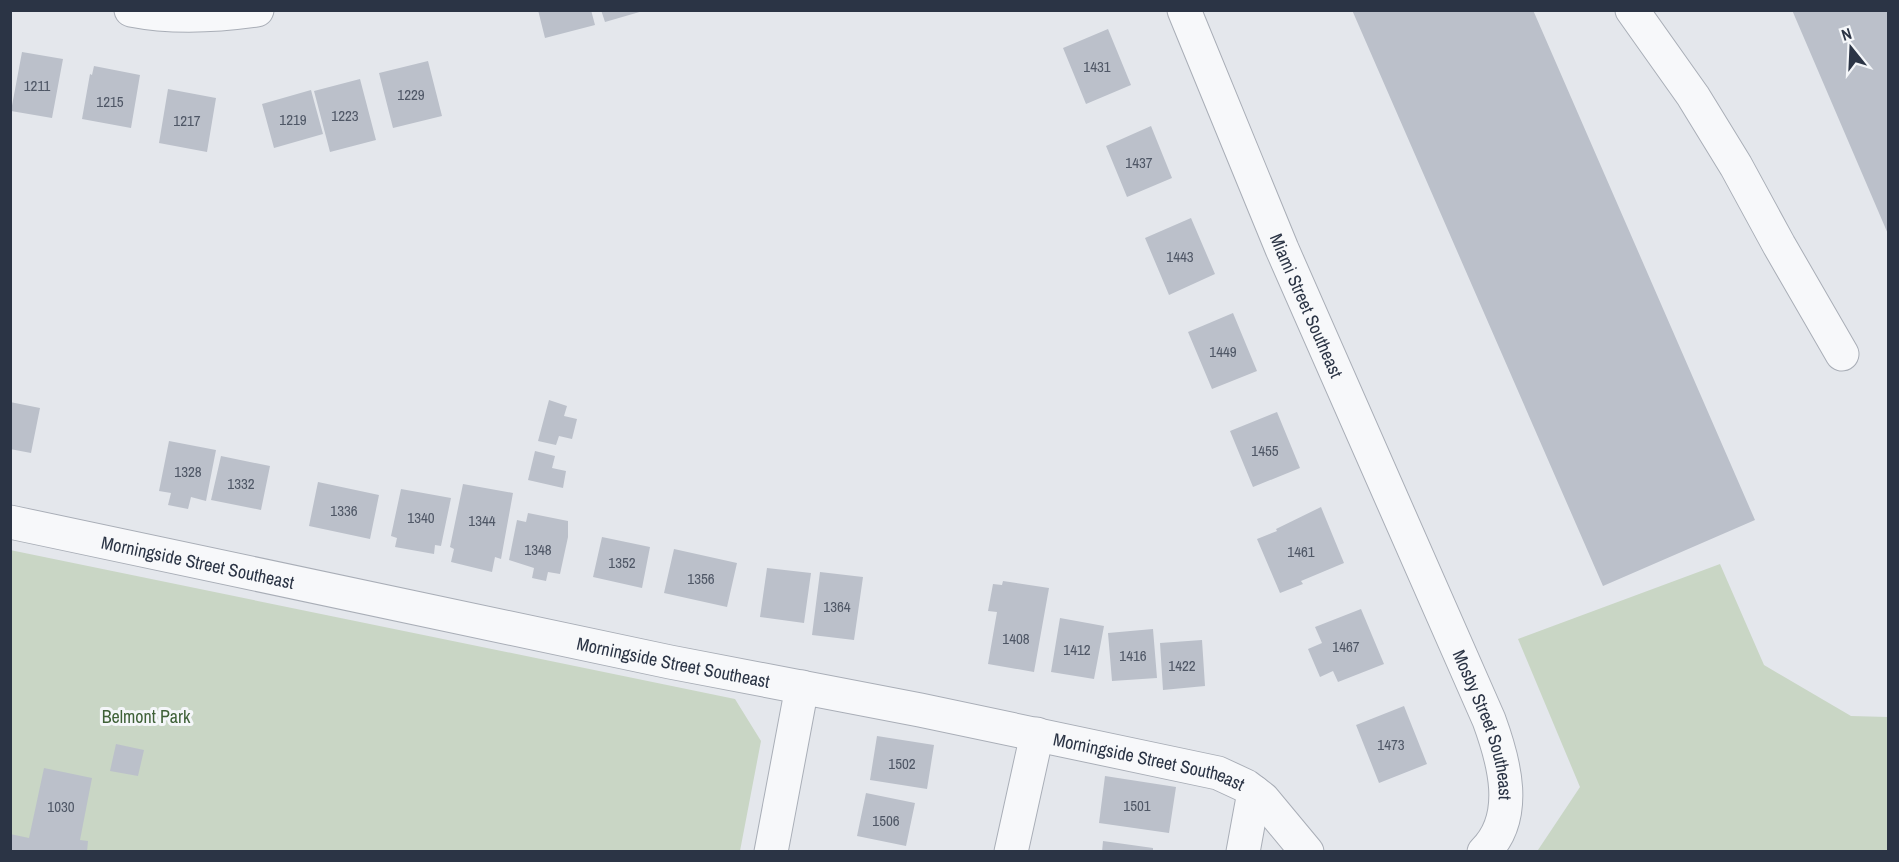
<svg xmlns="http://www.w3.org/2000/svg" width="1899" height="862" font-family="'Archivo Narrow',sans-serif">
  <style>
    .green { fill: #c9d6c5 }
    .building { fill: #bbc0ca }
    .lines { fill: none; stroke-linecap: round; stroke-linejoin: round }
    .minor-casing { stroke: #a9aeb7; stroke-width: 35 }
    .minor { stroke: #f7f8fa; stroke-width: 33 }
    .labels { text-anchor: middle; dominant-baseline: central; stroke-width: 6; stroke-linejoin: round; paint-order: stroke }
    .number-label { font-size: 15px; fill: #4f5766 }
    .street-label { font-size: 18px; fill: #2b3445; stroke: #f4f6f9 }
    .park-label { font-size: 18px; fill: #3f6138; stroke: #f4f6f9 }
  </style>
  <rect width="100%" height="100%" fill="#e4e7ec"/>
  <!-- green -->
  <path class="green" d="M10,550L735,699L761,741L740,851H11Z
    M1720,564L1764,665L1851,716L1888,717V851H1540L1538,850L1580,787L1518,639Z"/>
  <!-- building -->
  <path class="building" d="M538,10H591L595,25L545,38Z
    M601,10H643V11L605,22Z
    M1352,10H1533L1755,520L1603,586Z
    M1792,10H1888V234Z
    M1108,29L1131,85L1086,104L1063,48Z
    M22,52L63,59L52,118L11,111Z
    M428,61L442,116L393,128L379,73Z
    M94,66L140,75L131,128L82,119L90,74L92,75Z
    M360,79L376,140L330,152L314,91Z
    M168,89L216,98L207,152L159,143Z
    M311,90L323,134L274,148L262,104Z
    M1151,126L1172,178L1127,197L1106,146Z
    M1191,218L1215,274L1169,295L1145,238Z
    M1233,313L1257,371L1212,389L1188,332Z
    M549,400L567,406L564,416L577,419L572,439L559,436L556,445L538,441Z
    M10,402L40,408L31,453L10,449Z
    M1277,412L1300,468L1253,487L1230,431Z
    M169,441L216,450L206,501L191,497L188,509L168,505L171,493L159,491Z
    M535,451L555,456L552,468L566,471L563,488L528,480Z
    M221,456L270,466L261,510L211,500Z
    M318,482L379,495L370,539L309,526Z
    M463,484L513,493L501,559L495,557L492,572L451,562L454,549L450,547Z
    M401,489L451,498L441,546L435,545L434,554L395,547L397,538L391,536Z
    M1321,507L1344,563L1301,581L1303,584L1280,593L1257,539L1277,531L1276,529Z
    M528,513L568,521V537L560,574L548,572L546,581L532,578L534,568L509,560L517,520L526,522Z
    M602,537L650,547L642,588L593,577Z
    M674,549L737,563L727,607L664,593Z
    M767,568L811,573L804,623L760,617Z
    M820,572L863,577L854,640L812,635Z
    M1003,581L1049,588L1034,672L988,664L997,612L988,611L993,584L1002,585Z
    M1361,609L1384,664L1338,682L1333,671L1320,677L1308,649L1322,643L1315,627Z
    M1060,618L1104,626L1094,679L1051,672Z
    M1153,629L1157,678L1112,681L1108,633Z
    M1202,640L1205,686L1163,690L1160,643Z
    M1404,706L1427,764L1379,783L1356,725Z
    M877,736L934,745L927,789L870,780Z
    M116,744L144,750L138,776L110,771Z
    M44,768L92,778L80,840L88,841L87,852H10V834L29,838Z
    M1105,776L1176,787L1169,833L1099,823Z
    M866,793L915,803L906,846L857,836Z
    M1103,841L1153,848V852H1102Z"/>
  <g class="lines">
    <!-- minor casing -->
    <g class="minor-casing">
      <g id="minor">
        <path d="M131,10C172,18 215,16 257,10"/>
        <path id="s1" d="M1184,10L1282,249L1489,720C1504,761 1520,817 1484,852"/>
        <path d="M1632,10L1693,96L1736,166L1779,245L1842,354"/>
        <path id="s2" d="M10,522L670,662L920,710L1218,773L1246,786L1263,799L1307,852"/>
        <path d="M771,852L802,687"/>
        <path d="M1011,852L1037,734"/>
        <path d="M1243,852L1254,792"/>
      </g>
    </g>
    <!-- minor -->
    <use href="#minor" class="minor"/>
  </g>
  <g class="labels">
    <!-- number labels -->
    <g class="number-label">
      <text x="1097" y="66">1431</text>
      <text x="37" y="85">1211</text>
      <text x="411" y="94">1229</text>
      <text x="110" y="101">1215</text>
      <text x="345" y="115">1223</text>
      <text x="293" y="119">1219</text>
      <text x="187" y="120">1217</text>
      <text x="1139" y="162">1437</text>
      <text x="1180" y="256">1443</text>
      <text x="1223" y="351">1449</text>
      <text x="1265" y="450">1455</text>
      <text x="188" y="471">1328</text>
      <text x="241" y="483">1332</text>
      <text x="344" y="510">1336</text>
      <text x="421" y="517">1340</text>
      <text x="482" y="520">1344</text>
      <text x="538" y="549">1348</text>
      <text x="1301" y="551">1461</text>
      <text x="622" y="562">1352</text>
      <text x="701" y="578">1356</text>
      <text x="837" y="606">1364</text>
      <text x="1016" y="638">1408</text>
      <text x="1346" y="646">1467</text>
      <text x="1077" y="649">1412</text>
      <text x="1133" y="655">1416</text>
      <text x="1182" y="665">1422</text>
      <text x="1391" y="744">1473</text>
      <text x="902" y="763">1502</text>
      <text x="1137" y="805">1501</text>
      <text x="61" y="806">1030</text>
      <text x="886" y="820">1506</text>
    </g>
    <!-- street labels -->
    <g class="street-label">
      <text stroke="none"><textPath href="#s1" startOffset="320">Miami Street Southeast</textPath></text>
      <text stroke="none"><textPath href="#s2" startOffset="192">Morningside Street Southeast</textPath></text>
      <text stroke="none"><textPath href="#s2" startOffset="678">Morningside Street Southeast</textPath></text>
      <text stroke="none"><textPath href="#s1" startOffset="776">Mosby Street Southeast</textPath></text>
      <text stroke="none"><textPath href="#s2" startOffset="1164">Morningside Street Southeast</textPath></text>
    </g>
    <!-- park labels -->
    <g class="park-label">
      <text x="146" y="716">Belmont Park</text>
    </g>
  </g>
  <!-- border -->
  <rect width="1899" height="862" fill="none" stroke="#2b3445" stroke-width="24"/>
  <!-- north arrow -->
  <g transform="translate(1851 48) rotate(342)" stroke="#f4f6f9" stroke-width="4.5" paint-order="stroke">
  <path d="M0-4.5L10 22L0 15L-10 22Z" fill="#2b3445"/>
  <text y="-9" font-size="16" font-weight="bold" text-anchor="middle" fill="#2b3445">N</text>
  </g>
</svg>
